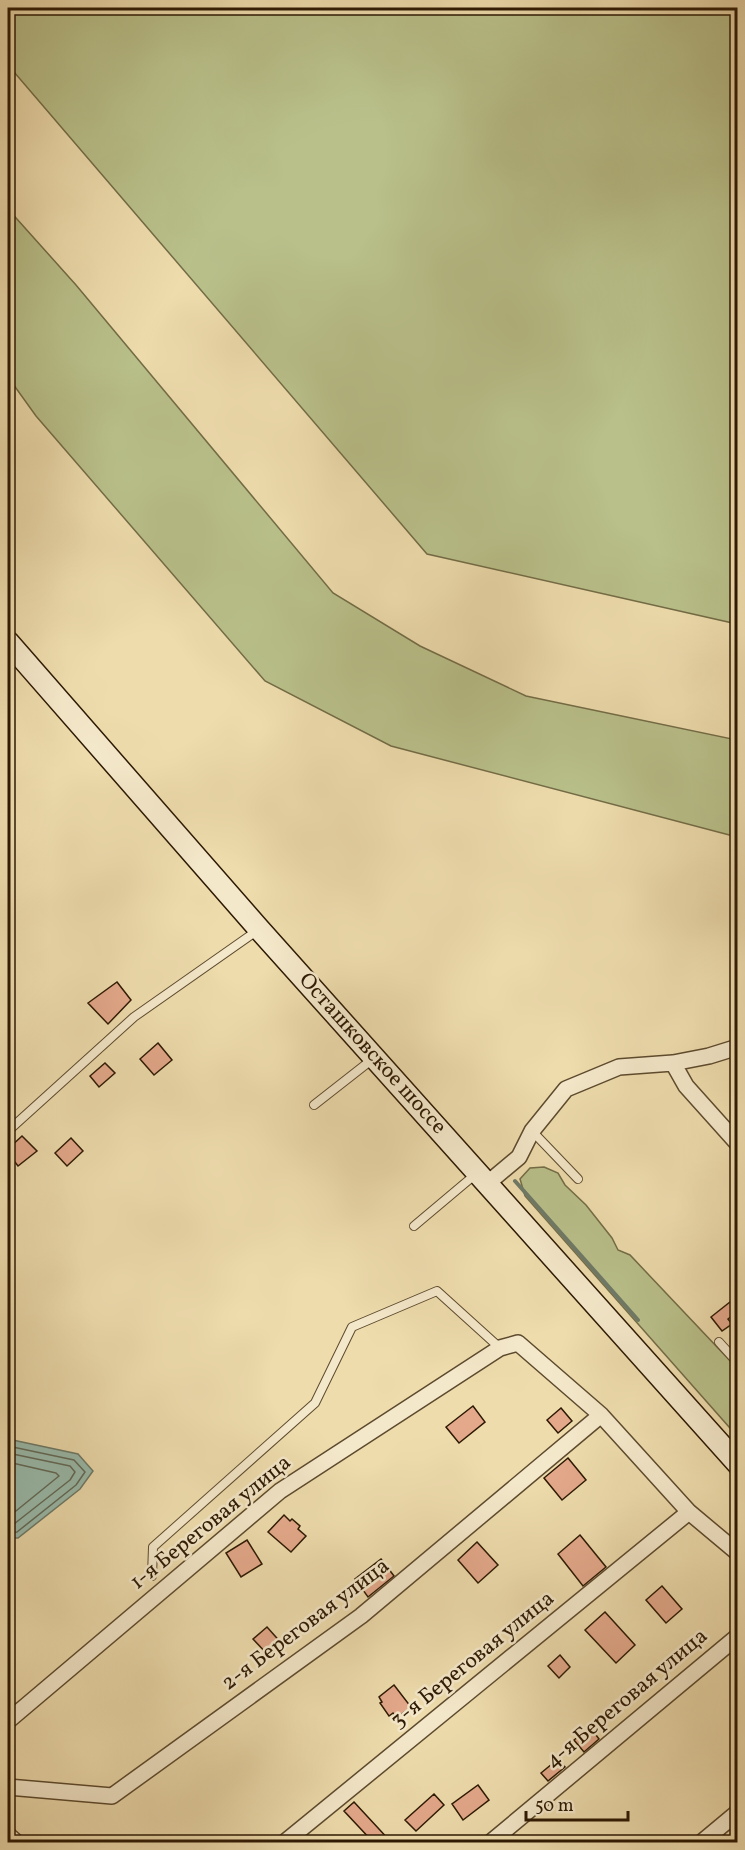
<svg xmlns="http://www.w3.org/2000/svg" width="745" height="1850" font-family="Vollkorn,serif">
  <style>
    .green { fill: #b9c08a; stroke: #736c46; stroke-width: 1.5 }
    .water { fill: #99bbac; stroke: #6e7a68; stroke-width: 1.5 }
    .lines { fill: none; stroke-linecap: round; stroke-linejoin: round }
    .shore { stroke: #636a58; stroke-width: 1.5 }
    .stream { stroke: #6e7a68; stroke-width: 4 }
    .building { fill: #e4a98b; stroke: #2d1903; stroke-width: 1.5 }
    .service-casing { stroke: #5d4a2e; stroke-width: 10 }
    .minor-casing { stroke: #5d4a2e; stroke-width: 18 }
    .secondary-casing { stroke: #2d1903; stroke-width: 24 }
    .service { stroke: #f4e8ca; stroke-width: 8 }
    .minor { stroke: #f4e8ca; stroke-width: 15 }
    .secondary { stroke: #f4e8ca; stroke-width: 21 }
    .labels { text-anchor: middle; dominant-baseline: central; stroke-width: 5; stroke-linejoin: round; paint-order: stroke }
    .street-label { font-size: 22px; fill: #2d1903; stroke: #f4e8ca }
  </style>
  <rect width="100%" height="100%" fill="#eedcad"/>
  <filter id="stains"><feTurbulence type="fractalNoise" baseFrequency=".00333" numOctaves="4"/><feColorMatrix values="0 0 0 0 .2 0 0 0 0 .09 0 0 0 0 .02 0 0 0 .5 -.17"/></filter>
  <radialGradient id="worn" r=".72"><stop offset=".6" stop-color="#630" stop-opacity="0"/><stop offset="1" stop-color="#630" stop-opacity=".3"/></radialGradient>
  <!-- green -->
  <path class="green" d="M8,8H737V624L427,554L8,65Z
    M8,209L76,285L333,593L420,646L526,696L737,740V837L391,746L265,681L36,416L8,377Z
    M544,1167L558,1173L565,1185L586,1205L612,1238L618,1250L630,1255L734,1365L737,1371V1436L525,1196L520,1179L530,1168Z"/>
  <!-- water -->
  <path class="water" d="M8,1439L78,1454L93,1471L80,1489L18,1538H8Z"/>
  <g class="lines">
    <!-- shore -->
    <path class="shore" d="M8,1446L74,1460L85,1472L76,1485L17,1532L8,1533
      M8,1453L70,1466L75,1472L70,1480L14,1524L8,1525
      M8,1462L56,1473L59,1476L11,1515L8,1516"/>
    <!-- stream -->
    <path class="stream" d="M515,1181L638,1320"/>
  </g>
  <!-- building -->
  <path class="building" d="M117,982L131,1000L108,1024L88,1003Z
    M158,1043L172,1060L154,1075L140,1059Z
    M105,1063L115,1073L99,1087L90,1076Z
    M22,1136L37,1151L18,1166L8,1153V1149Z
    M71,1138L83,1151L67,1166L55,1153Z
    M730,1302L738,1311L728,1319L732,1324L722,1331L711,1317Z
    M473,1406L485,1422L459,1443L446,1427Z
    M561,1408L572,1421L558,1433L547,1420Z
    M568,1458L586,1480L562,1500L544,1478Z
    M284,1515L290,1521L292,1519L300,1526L298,1529L306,1536L291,1552L268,1532Z
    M580,1535L606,1567L583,1586L558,1554Z
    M247,1540L262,1564L241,1577L226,1553Z
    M477,1542L498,1565L478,1583L458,1560Z
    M381,1559L394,1576L368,1597L355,1579Z
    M662,1586L682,1609L666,1623L646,1600Z
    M605,1612L635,1645L616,1663L585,1630Z
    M267,1627L283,1645L270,1657L253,1639Z
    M560,1655L570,1667L559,1678L548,1666Z
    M394,1685L411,1707L396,1718L393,1713L389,1716L380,1703L382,1702L379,1697Z
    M590,1727L599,1739L584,1752L574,1740Z
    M558,1759L565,1767L548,1781L541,1773Z
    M478,1785L489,1800L463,1820L452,1804Z
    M434,1794L444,1805L416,1831L405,1820Z
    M354,1802L391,1842H373L344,1811Z"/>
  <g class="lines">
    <!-- service casing -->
    <g class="service-casing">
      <path id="service" d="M314,1105L374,1058
        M8,1131L134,1017L258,930
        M532,1131L578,1179
        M414,1226L477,1173
        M719,1342L738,1363
        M152,1576L153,1547L315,1403L352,1327L437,1291L500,1348"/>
    </g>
    <!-- minor casing -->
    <g class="minor-casing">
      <path id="minor" d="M673,1063L686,1086L738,1144
        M488,1183L519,1157L532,1131L566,1089L619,1067L673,1063L709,1056L738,1047
        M8,1721L280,1491L500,1348L518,1343L601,1415L689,1512L738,1553
        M8,1787L112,1796L361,1616L601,1415
        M8,1835L16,1842
        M285,1842L689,1512
        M491,1842L738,1636
        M702,1842L738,1812"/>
    </g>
    <!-- secondary casing -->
    <g class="secondary-casing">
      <path id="secondary" d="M8,642L259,929L738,1464"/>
    </g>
    <!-- service -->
    <use href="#service" class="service"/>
    <!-- minor -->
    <use href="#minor" class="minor"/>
    <!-- secondary -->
    <use href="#secondary" class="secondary"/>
  </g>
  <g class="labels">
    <!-- street labels -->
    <g class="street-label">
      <text transform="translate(372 1054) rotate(48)">Осташковское шоссе</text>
      <text transform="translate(211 1523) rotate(-39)">1-я Береговая улица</text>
      <text transform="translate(306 1625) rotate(-37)">2-я Береговая улица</text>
      <text transform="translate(473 1660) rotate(-39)">3-я Береговая улица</text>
      <text transform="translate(627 1699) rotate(-40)">4-я Береговая улица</text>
    </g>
  </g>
  <!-- margin -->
  <rect width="745" height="1850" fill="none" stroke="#eedcad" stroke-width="30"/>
  <rect x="9" y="9" width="727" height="1832" fill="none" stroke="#2d1903" stroke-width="3"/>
  <rect x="15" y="15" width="715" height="1820" fill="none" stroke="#2d1903" stroke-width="1.5"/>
  <!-- scale -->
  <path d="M526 1811v9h102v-9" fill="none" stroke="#2d1903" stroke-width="3"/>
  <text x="535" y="1811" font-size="18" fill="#2d1903" stroke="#f4e8ca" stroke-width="4.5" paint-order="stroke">50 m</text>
  <rect width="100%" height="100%" filter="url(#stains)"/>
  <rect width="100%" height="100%" fill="url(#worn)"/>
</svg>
